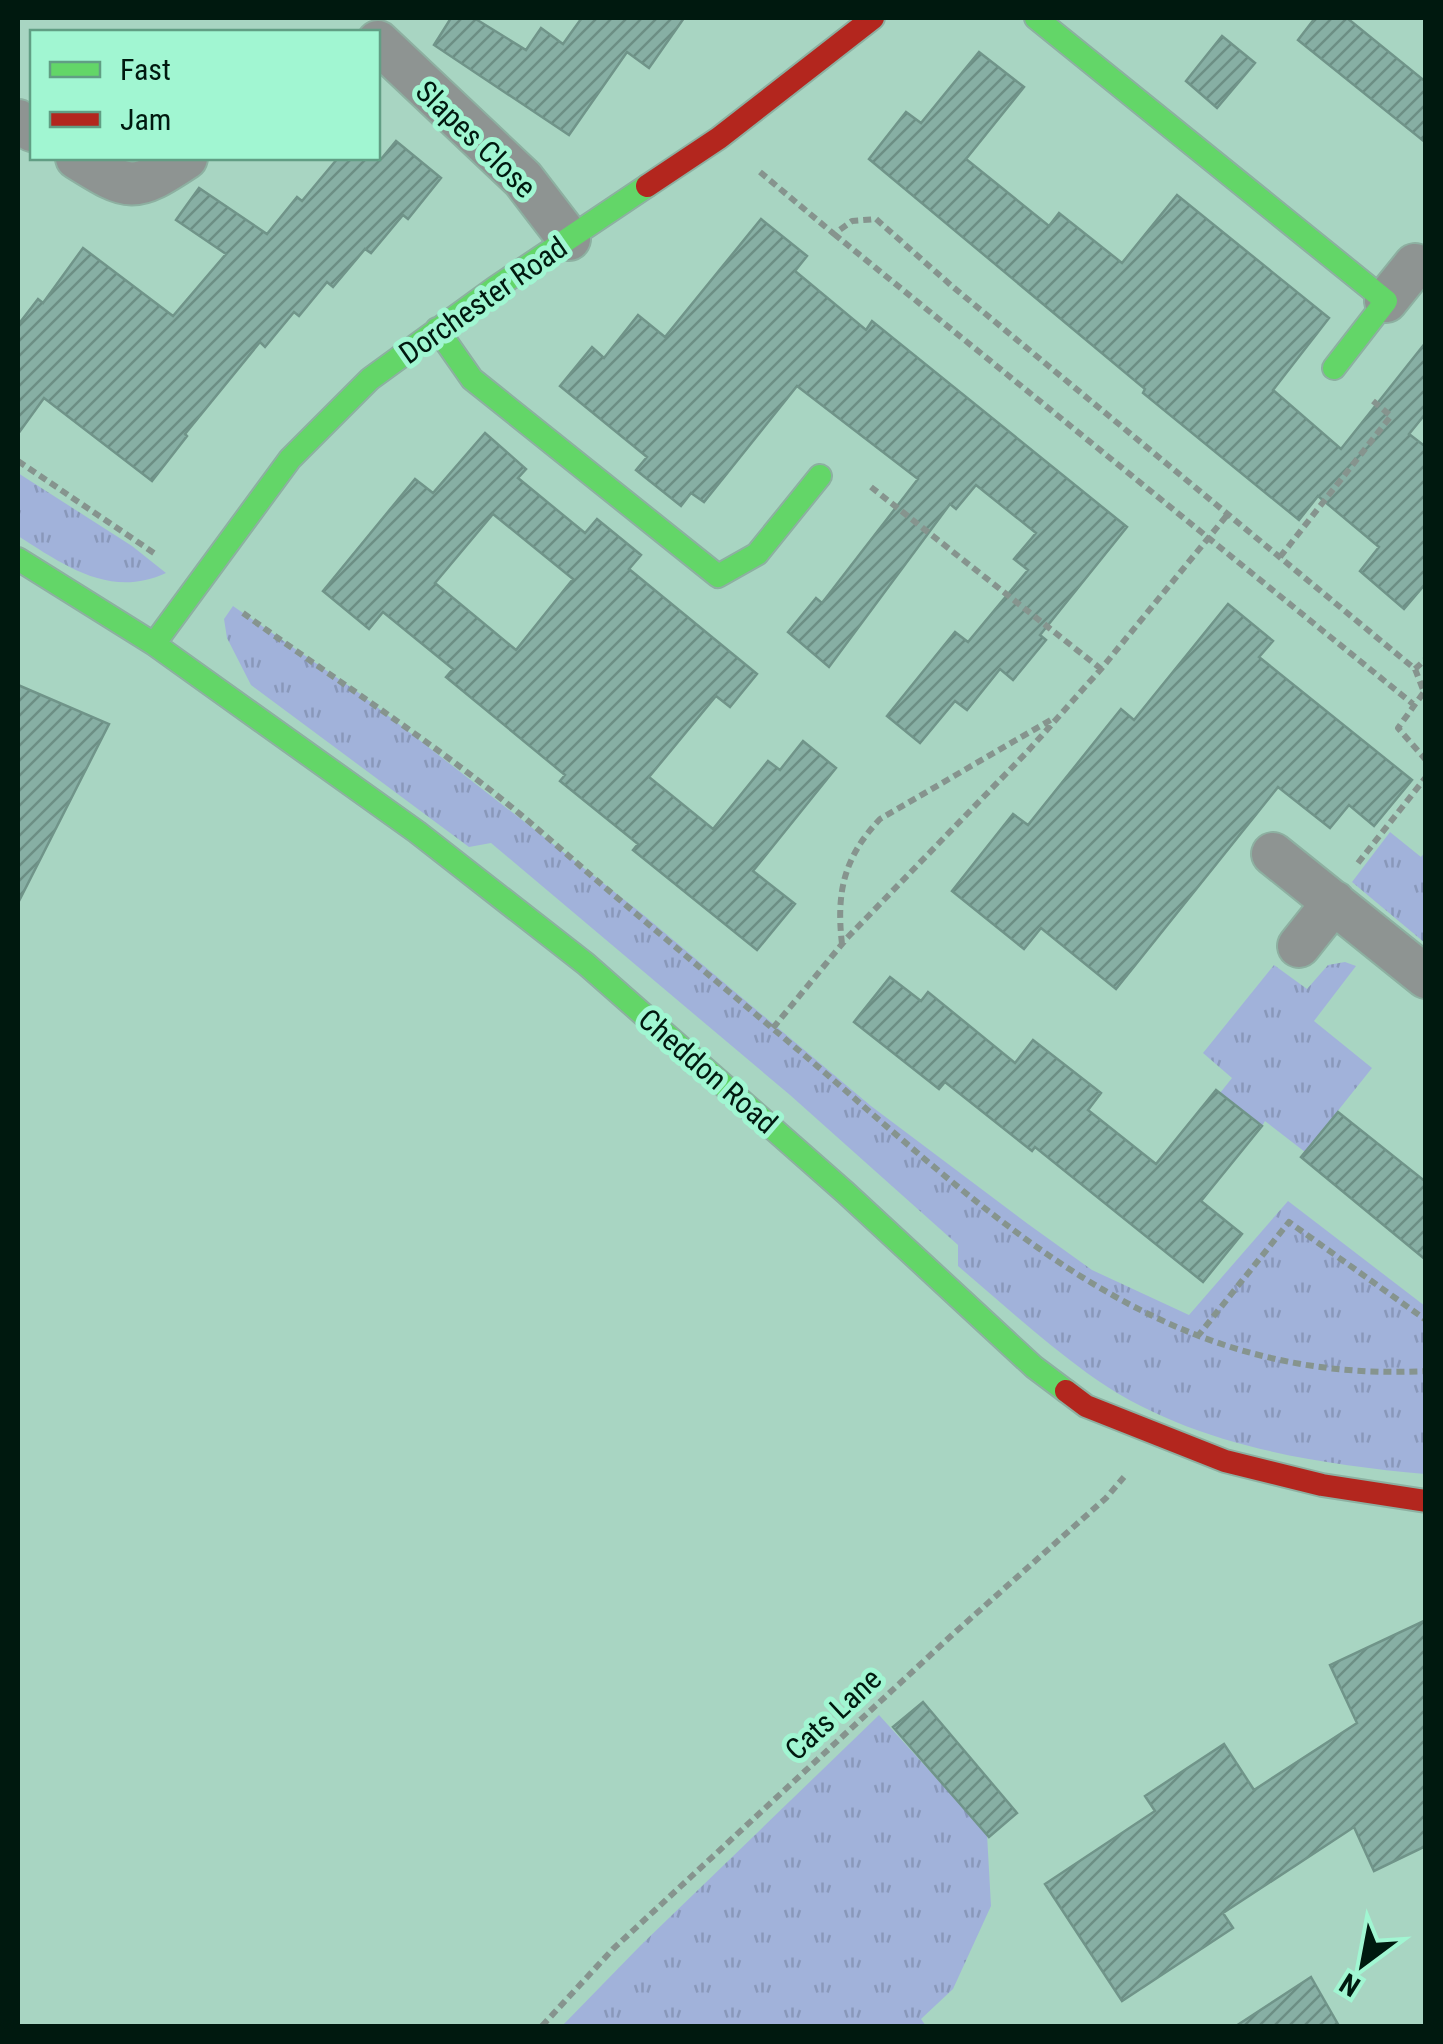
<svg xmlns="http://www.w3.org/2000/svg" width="1443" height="2044" font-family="'Roboto Condensed',sans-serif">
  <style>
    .grass { fill: url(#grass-tufts) }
    .building { fill: url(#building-hatch); stroke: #709489; stroke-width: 2.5; fill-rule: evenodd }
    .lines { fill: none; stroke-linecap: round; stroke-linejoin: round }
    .street-casing { stroke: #8db0a1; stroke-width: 46 }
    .fast-casing { stroke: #8db0a1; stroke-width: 26 }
    .jam-casing { stroke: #8db0a1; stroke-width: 26 }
    .path { stroke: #86948e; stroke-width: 6; stroke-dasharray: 8 5; stroke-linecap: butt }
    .street { stroke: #8e9492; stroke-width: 42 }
    .fast { stroke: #63d668; stroke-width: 22 }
    .jam { stroke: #b3261e; stroke-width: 22 }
    .labels { text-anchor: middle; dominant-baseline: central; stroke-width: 10; stroke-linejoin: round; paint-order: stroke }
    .street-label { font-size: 30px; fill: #00190f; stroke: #a1f6d2 }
  </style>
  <defs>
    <pattern id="grass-tufts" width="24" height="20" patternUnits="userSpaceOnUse" patternTransform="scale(2.5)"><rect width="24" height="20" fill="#a1b2da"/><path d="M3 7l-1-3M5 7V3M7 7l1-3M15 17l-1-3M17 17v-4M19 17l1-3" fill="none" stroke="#8998ba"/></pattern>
    <pattern id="building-hatch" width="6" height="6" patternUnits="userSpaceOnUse" patternTransform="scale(2.5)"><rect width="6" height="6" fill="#87afa4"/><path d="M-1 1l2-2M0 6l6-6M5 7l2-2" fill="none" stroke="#6c8e84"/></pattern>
  </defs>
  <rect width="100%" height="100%" fill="#a8d5c2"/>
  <!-- grass -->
  <path class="grass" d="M18,473L132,546L166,573C110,599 64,565 18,536Z
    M233,606L359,693L640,912L871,1106L1028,1224L1092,1270L1189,1315L1288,1201L1425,1306V1474C1309,1463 1184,1444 1087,1373C1042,1340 1000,1302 958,1266V1245L790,1095L491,843L469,847L251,685L227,638L224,619Z
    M1390,832L1421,857L1425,852V943L1352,882Z
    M1345,962L1356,966L1314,1021L1372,1068L1305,1152L1265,1121L1262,1126L1220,1093L1232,1078L1203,1053L1274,965L1307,989L1328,965Z
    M879,1715L987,1834L991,1906L953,1989L921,2019L926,2026H562L641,1945Z"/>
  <!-- building -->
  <path class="building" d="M451,18H474L526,50L541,28L563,44L581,19L578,18H684L649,68L627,52L569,135L434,45Z
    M1315,18H1347L1426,82V143L1298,40Z
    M1222,36L1255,63L1217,108L1186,81Z
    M979,52L1024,87L966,159L1049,226L1059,213L1122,263L1177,195L1329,318L1273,390L1341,449L1426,342V413L1409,434L1426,447V583L1404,609L1360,571L1379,547L1318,496L1299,520L1143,393L1145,389L869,159L906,112L921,123Z
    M396,141L441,178L408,219L403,215L371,253L365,249L333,287L327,282L299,316L294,312L265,347L260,342L185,434L187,436L152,481L44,398L18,434V325L38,299L43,303L83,248L173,316L226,254L176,220L199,188L267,234L297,197L302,201L338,158H382Z
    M761,219L807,256L795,271L866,330L872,321L1127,527L1040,635L1046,640L1013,680L1000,669L967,710L955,701L920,743L887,716L955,632L968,642L1028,570L1014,559L1036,533L976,485L956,509L950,504L829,667L788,632L816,598L822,603L918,479L797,386L704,502L691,493L681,506L636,470L647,457L560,386L592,347L604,358L638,315L665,337Z
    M485,433L526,469L518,478L585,533L597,519L641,555L629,569L757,674L730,707L716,696L649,777L713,829L768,761L780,770L803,741L836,768L753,871L795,904L757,950L633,850L638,844L560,781L565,775L446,677L453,669L383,612L369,629L323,591L415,479L433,493ZM493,514L573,579L516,650L435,583Z
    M1228,604L1273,641L1259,657L1412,780L1374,826L1349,805L1330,828L1278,787L1116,989L1041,928L1024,949L952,891L1013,814L1028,825L1121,709L1134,720Z
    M18,685L109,724L18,903Z
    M890,977L921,1001L928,992L1015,1063L1033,1040L1101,1093L1088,1110L1156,1164L1216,1090L1262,1126L1201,1201L1242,1234L1203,1282L1035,1147L1032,1151L945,1082L939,1089L854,1022Z
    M1338,1112L1426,1182V1260L1301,1157Z
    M1426,1620V1846L1374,1871L1354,1827L1223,1913L1233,1928L1122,2001L1045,1884L1155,1811L1145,1796L1224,1744L1254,1790L1357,1723L1330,1665Z
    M923,1702L1017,1813L989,1837L893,1727Z
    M1311,1977L1339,2026H1236Z"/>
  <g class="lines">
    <!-- street casing -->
    <g class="street-casing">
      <path id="street" d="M378,42L523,179L569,239
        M18,121L32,130
        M77,158C130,191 133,193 186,158
        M1386,301L1415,265
        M1273,854L1426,977
        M1299,946L1334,902"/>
    </g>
    <!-- fast casing -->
    <g class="fast-casing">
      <path id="fast" d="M1036,18L1386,301L1334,368
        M437,329L472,379L718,576L757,554L820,476
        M18,559L154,644L417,832L586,964L846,1193L1034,1367L1066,1391
        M154,644L290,459L370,379L495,288L647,186"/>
    </g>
    <!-- jam casing -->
    <g class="jam-casing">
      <path id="jam" d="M647,186L719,138L873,18
        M1066,1391L1086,1406L1225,1461L1322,1485L1426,1501"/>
    </g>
    <!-- path -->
    <path class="path" d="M760,172L834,234L852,221L876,219L953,287L1415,669L1426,659
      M834,234L1413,704
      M18,461L154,553
      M871,487L1101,669
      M1280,557L1391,416L1373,401
      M243,613C324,672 410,727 489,789C534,824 577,864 621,901C688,958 756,1014 823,1071C1004,1228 1167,1385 1426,1371
      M1415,669L1424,692L1398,728L1426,760
      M1358,863L1426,777
      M842,944C836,892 844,857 880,819L1054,718
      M773,1028L847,938L1028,751L1101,669L1228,514
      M1197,1337L1289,1222L1426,1320
      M542,2026L613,1949L952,1635L1106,1498L1124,1477"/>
    <!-- street -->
    <use href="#street" class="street"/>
    <!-- fast -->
    <use href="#fast" class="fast"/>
    <!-- jam -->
    <use href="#jam" class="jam"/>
  </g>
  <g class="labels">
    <!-- street labels -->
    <g class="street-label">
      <text transform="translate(476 139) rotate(44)">Slapes Close</text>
      <text transform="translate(483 300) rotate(-35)">Dorchester Road</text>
      <text transform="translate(708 1071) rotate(41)">Cheddon Road</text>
      <text transform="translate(833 1714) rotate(-43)">Cats Lane</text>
    </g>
  </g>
  <!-- border -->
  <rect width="1443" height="2044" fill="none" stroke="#00190f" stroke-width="40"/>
  <!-- legend -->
  <rect x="30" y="30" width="350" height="130" fill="#a1f6d2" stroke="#619e84" stroke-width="2.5"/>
  <rect x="50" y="62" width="50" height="15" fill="#63d668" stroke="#619e84" stroke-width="2.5"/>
  <text x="120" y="80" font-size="30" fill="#00190f">Fast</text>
  <rect x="50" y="112" width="50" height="15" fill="#b3261e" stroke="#619e84" stroke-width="2.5"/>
  <text x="120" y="130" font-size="30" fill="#00190f">Jam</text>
  <!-- north arrow -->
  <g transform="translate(1363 1964) rotate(212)" stroke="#a1f6d2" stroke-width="8" paint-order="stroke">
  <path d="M0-8L18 38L0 25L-18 38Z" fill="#00190f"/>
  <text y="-15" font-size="28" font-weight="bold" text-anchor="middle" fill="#00190f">N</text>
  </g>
</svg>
